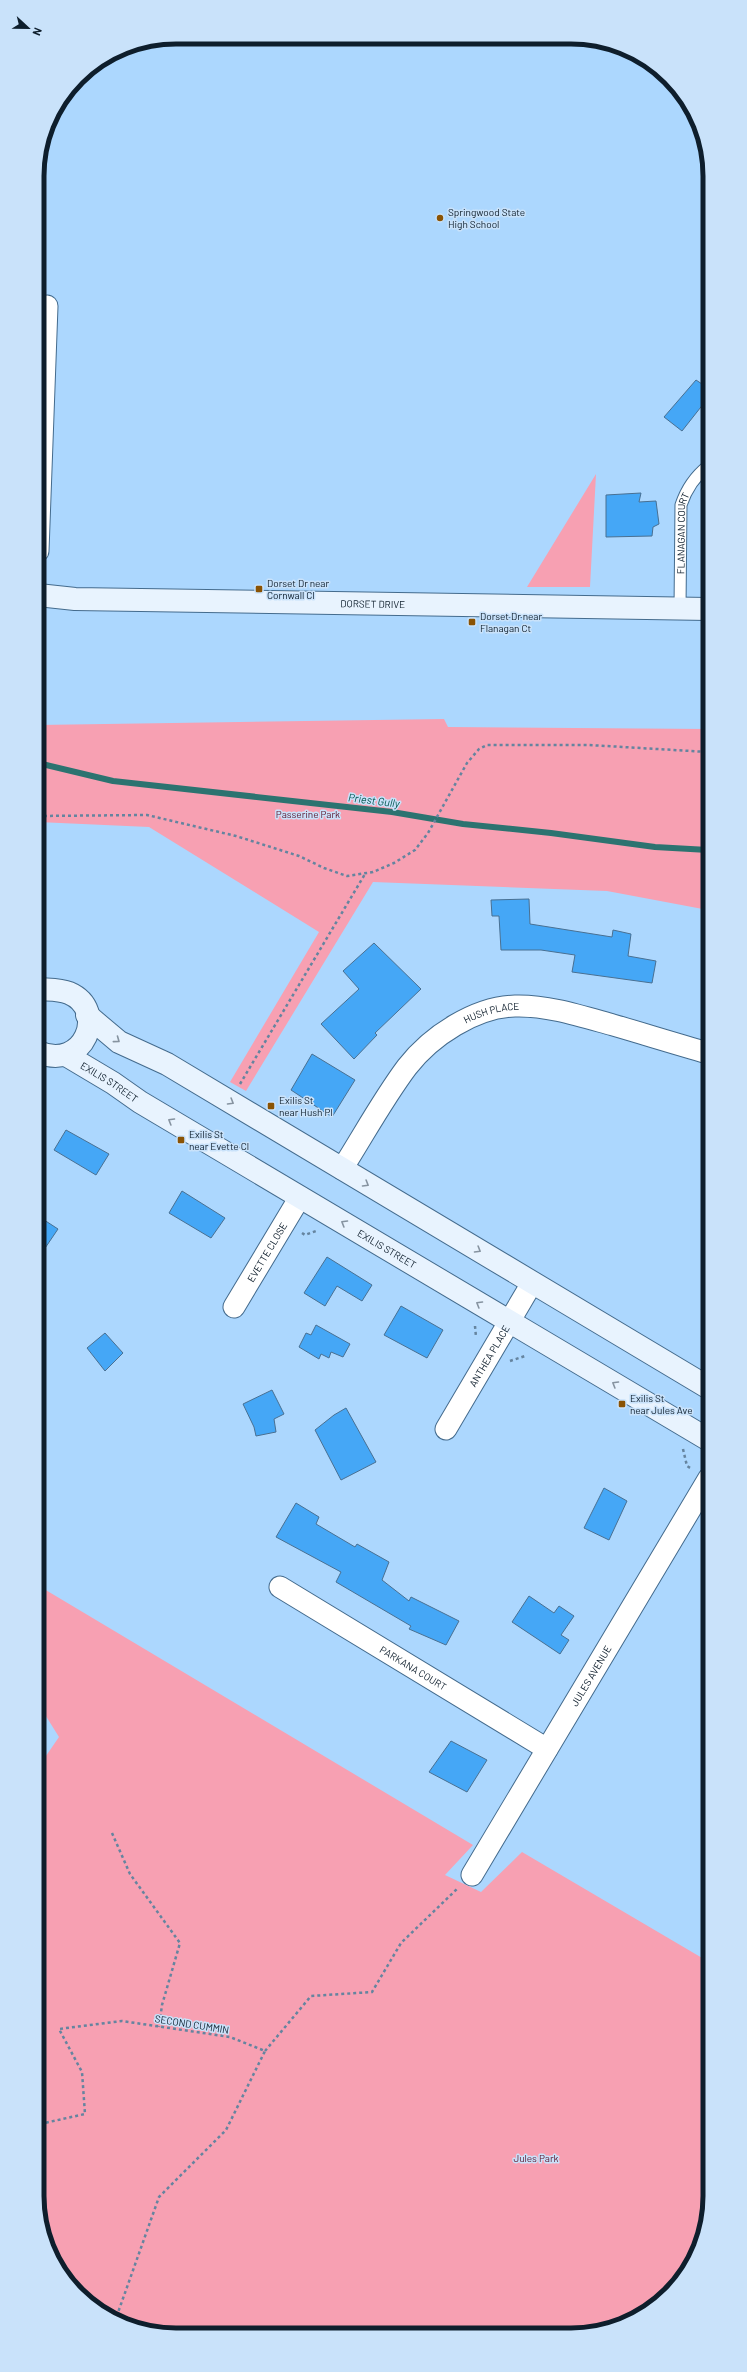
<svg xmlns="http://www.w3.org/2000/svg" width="747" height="2372" font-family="Barlow,sans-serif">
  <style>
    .green { fill: #f7a0b2 }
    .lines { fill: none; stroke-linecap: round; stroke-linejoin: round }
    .stream { stroke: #2c7370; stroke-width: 6 }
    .building { fill: #45a7f6; stroke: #497092 }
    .lane-casing { stroke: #446b8d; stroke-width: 13 }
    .street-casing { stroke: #446b8d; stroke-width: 23 }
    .secondary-casing { stroke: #446b8d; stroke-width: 24 }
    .path { stroke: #65849f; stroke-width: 2.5; stroke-dasharray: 3 3; stroke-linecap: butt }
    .lane { stroke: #fff; stroke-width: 11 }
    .street { stroke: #fff; stroke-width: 21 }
    .secondary { stroke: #e8f3fe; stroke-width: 22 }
    .oneway { stroke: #8693a0 }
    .poi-dot { fill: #8a5304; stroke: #c9e2fa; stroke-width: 1.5 }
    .labels { text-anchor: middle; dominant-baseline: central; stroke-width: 3; stroke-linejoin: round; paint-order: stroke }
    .poi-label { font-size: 10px; fill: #0e1e2c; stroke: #c9e2fa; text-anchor: start }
    .street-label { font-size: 10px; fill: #0e1e2c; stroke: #c9e2fa }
    .park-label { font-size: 10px; fill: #5d142c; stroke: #c9e2fa }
    .water-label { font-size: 11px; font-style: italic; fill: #00554e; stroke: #c9e2fa }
    .rim { fill: none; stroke: #0e1e2c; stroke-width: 5 }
  </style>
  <rect width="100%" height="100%" fill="#acd7fe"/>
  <!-- green -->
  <path class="green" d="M596,474L590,587H527Z
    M444,719L448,727L708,729V910L607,891L373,882L246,1091L230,1082L319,932L149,827L38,822V725Z
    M39,1586L473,1845L445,1875L481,1892L522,1852L709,1962L710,2205L700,2249L675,2288L640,2317L598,2332H149L114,2321L78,2295L55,2265L40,2223L39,1766L59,1737L39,1705Z"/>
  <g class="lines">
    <!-- stream -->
    <path class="stream" d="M38,763L113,781L392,812L463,824L551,833L655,847L708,850"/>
  </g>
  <!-- building -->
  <path class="building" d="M696,380L708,388V398L682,431L664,417Z
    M641,493L639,502L656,501L659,524L653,527L652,536L606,537V495Z
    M529,899L530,924L612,937L613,930L631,934L628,956L656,961L652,983L572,972L575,955L541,950H501L499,916H492L491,900Z
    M374,943L421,989L375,1033L377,1035L354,1059L321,1024L359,989L343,971Z
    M312,1054L355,1080L332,1117L291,1090Z
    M66,1130L109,1154L96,1175L54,1150Z
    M182,1191L225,1218L211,1238L169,1213Z
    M38,1216L58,1229L39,1257L38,1225Z
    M327,1257L372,1285L362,1301L337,1286L325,1306L304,1293Z
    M401,1306L443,1330L427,1358L384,1335Z
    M316,1325L350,1344L343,1357L331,1352L329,1358L321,1354L319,1359L299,1347L306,1333L311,1335Z
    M105,1333L123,1353L105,1371L87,1348Z
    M272,1390L284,1414L274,1419L276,1432L256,1436L254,1427L243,1404Z
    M346,1408L376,1462L341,1480L315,1430L334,1415Z
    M604,1488L627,1501L609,1540L584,1528Z
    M296,1503L319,1517L316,1524L355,1547L357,1544L389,1562L382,1580L409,1601L411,1597L459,1621L446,1645L409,1629L411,1626L336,1582L341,1572L276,1537Z
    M529,1596L554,1613L559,1606L574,1616L561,1635L569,1640L560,1654L512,1622Z
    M451,1741L487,1760L467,1792L429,1772Z"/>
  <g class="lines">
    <!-- lane casing -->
    <g class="lane-casing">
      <g id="lane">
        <path id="s1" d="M680,609L681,505C686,490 694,477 708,466"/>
      </g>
    </g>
    <!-- street casing -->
    <g class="street-casing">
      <g id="street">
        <path d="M38,551L47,306"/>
        <path id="s2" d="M342,1169C363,1136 383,1099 407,1067C431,1036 475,1007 515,1006C548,1005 581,1016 613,1025C644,1034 676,1044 708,1053"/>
        <path id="s3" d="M234,1307L300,1197"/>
        <path id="s4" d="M446,1429L532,1283"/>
        <path id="s5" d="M280,1587L547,1749"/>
        <path id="s6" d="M472,1875L709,1478"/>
      </g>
    </g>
    <!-- secondary casing -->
    <g class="secondary-casing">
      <g id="secondary">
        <path id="s7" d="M38,595L75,599L708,609"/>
        <path d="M38,989C48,990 59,989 69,993C109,1010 84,1072 38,1052"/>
        <path d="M87,1015L119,1042L167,1064L709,1388"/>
        <path id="s8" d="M66,1055L113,1083L140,1102L709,1440"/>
      </g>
    </g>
    <!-- path -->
    <path class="path" d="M38,816L147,815L236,836L299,856L324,868L347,876L373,872L394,863L415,850L428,833L467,763L479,749L487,745H589L708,752
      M240,1084L365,874
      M302,1233L305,1235L316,1231
      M475,1326L476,1337
      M510,1361L525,1356
      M683,1449L687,1466L692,1469
      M112,1833L130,1874L180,1943L162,2005L159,2027
      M265,2051L311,1996L372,1992L401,1943L457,1889
      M40,2124L85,2114L82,2072L59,2029L122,2021L230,2037L265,2051L226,2130L159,2197L115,2321"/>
    <!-- lane -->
    <use href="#lane" class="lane"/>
    <!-- street -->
    <use href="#street" class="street"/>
    <!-- secondary -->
    <use href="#secondary" class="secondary"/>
  </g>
  <!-- one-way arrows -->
  <defs><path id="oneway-chevron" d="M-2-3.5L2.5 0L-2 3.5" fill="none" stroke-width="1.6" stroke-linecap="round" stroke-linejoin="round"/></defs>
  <g class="oneway">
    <use href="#oneway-chevron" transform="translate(117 1040) rotate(36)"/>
    <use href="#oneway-chevron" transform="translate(231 1102) rotate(31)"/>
    <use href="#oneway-chevron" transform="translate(171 1121) rotate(-149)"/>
    <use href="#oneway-chevron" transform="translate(366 1184) rotate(31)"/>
    <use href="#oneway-chevron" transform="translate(344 1223) rotate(-149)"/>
    <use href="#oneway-chevron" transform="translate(478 1250) rotate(31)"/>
    <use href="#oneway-chevron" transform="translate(479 1304) rotate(-149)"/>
    <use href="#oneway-chevron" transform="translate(615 1384) rotate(-149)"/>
  </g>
  <!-- markers -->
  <g class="poi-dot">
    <circle cx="440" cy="218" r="4"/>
    <rect x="255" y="585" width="8" height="8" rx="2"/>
    <rect x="468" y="618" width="8" height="8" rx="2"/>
    <rect x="267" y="1102" width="8" height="8" rx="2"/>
    <rect x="177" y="1136" width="8" height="8" rx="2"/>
    <rect x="618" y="1400" width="8" height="8" rx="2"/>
  </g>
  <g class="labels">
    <!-- poi labels -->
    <g class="poi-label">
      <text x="448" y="212">Springwood State<tspan x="448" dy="12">High School</tspan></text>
      <text x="267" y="583">Dorset Dr near<tspan x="267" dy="12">Cornwall Cl</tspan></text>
      <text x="480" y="616">Dorset Dr near<tspan x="480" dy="12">Flanagan Ct</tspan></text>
      <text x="279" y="1100">Exilis St<tspan x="279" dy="12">near Hush Pl</tspan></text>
      <text x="189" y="1134">Exilis St<tspan x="189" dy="12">near Evette Cl</tspan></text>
      <text x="630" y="1398">Exilis St<tspan x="630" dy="12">near Jules Ave</tspan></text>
    </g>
    <!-- street labels -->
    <g class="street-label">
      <text stroke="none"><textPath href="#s1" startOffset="76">FLANAGAN COURT</textPath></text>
      <text stroke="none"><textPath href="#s7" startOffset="335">DORSET DRIVE</textPath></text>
      <text stroke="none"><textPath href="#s2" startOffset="224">HUSH PLACE</textPath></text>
      <text stroke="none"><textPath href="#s8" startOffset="51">EXILIS STREET</textPath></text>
      <text stroke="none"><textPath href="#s8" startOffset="375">EXILIS STREET</textPath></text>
      <text stroke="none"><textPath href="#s3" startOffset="64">EVETTE CLOSE</textPath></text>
      <text stroke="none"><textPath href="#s4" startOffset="85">ANTHEA PLACE</textPath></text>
      <text stroke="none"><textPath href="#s5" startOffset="156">PARKANA COURT</textPath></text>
      <text stroke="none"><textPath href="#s6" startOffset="232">JULES AVENUE</textPath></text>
      <text transform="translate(192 2024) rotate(9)">SECOND CUMMIN</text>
    </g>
    <!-- park labels -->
    <g class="park-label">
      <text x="308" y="814">Passerine Park</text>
      <text x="536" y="2158">Jules Park</text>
    </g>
    <!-- water labels -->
    <g class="water-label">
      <text transform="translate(374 800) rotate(7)">Priest Gully</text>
    </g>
  </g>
  <!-- crop -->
  <path d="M0 0H747V2372H0ZM176 44H571A132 132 0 0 1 703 176V2196A132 132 0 0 1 571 2328H176A132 132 0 0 1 44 2196V176A132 132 0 0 1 176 44Z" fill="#c9e2fa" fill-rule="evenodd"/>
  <path class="rim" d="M176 44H571A132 132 0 0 1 703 176V2196A132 132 0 0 1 571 2328H176A132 132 0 0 1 44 2196V176A132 132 0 0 1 176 44Z"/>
  <!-- north arrow -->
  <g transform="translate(28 28) rotate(112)" stroke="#c9e2fa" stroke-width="3" paint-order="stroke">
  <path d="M0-3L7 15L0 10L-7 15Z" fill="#0e1e2c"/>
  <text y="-6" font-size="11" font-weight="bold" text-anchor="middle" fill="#0e1e2c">N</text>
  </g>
</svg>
